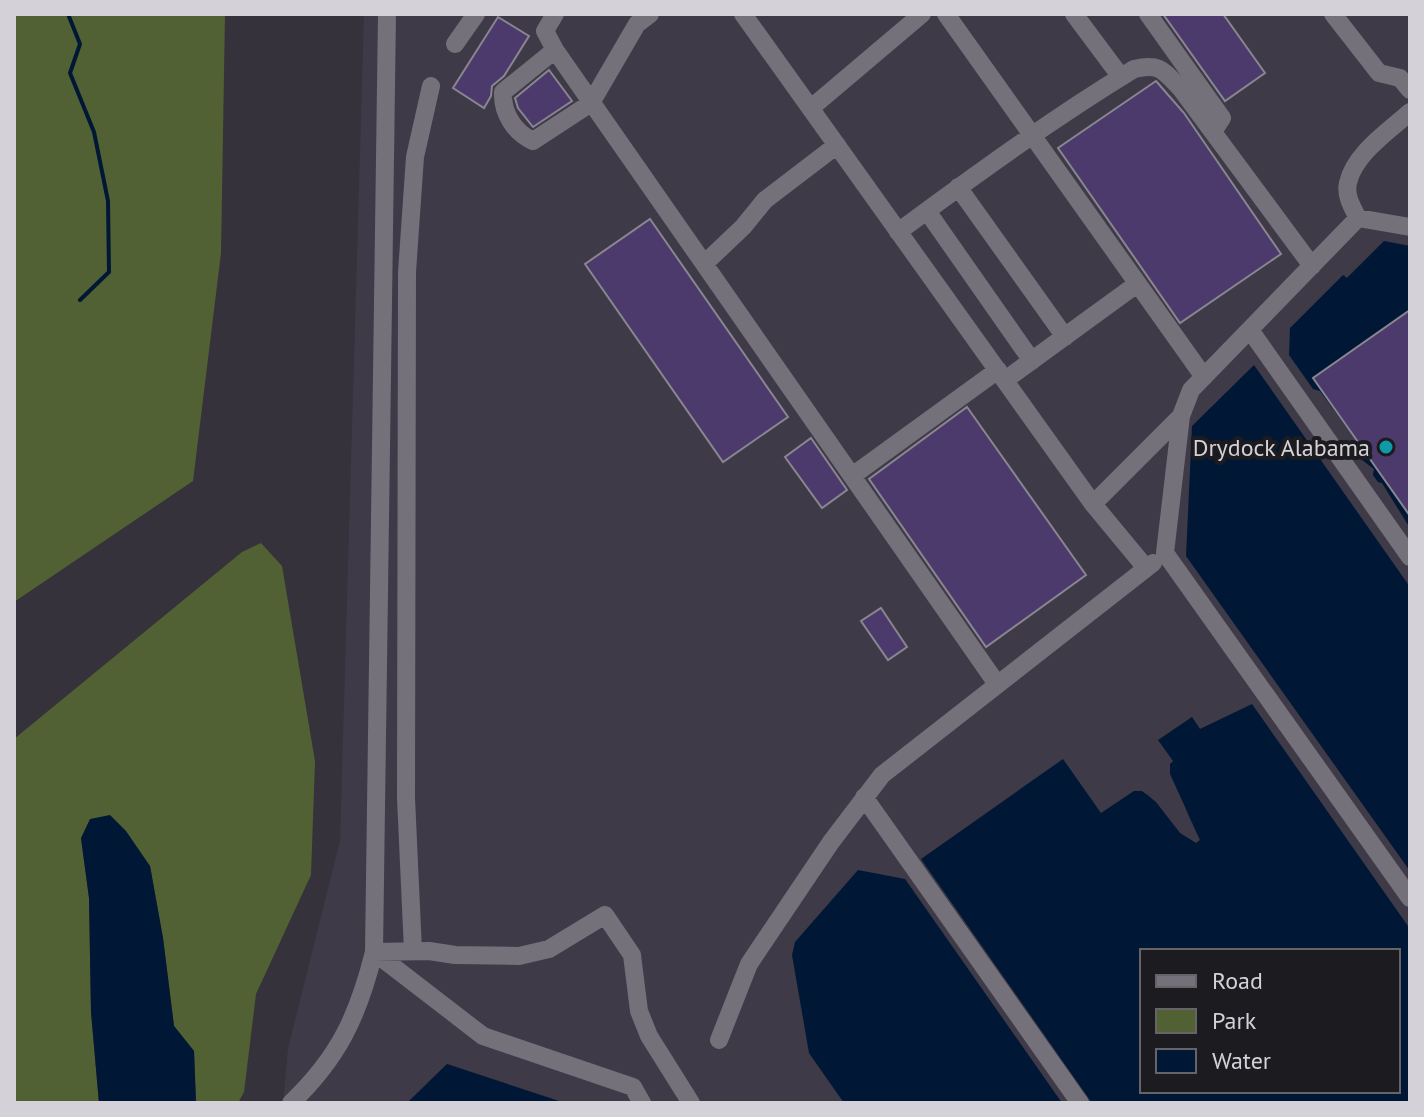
<svg xmlns="http://www.w3.org/2000/svg" width="1424" height="1117" font-family="'PT Sans',sans-serif">
  <style>
    .built { fill: #3e3a48 }
    .green { fill: #526133 }
    .water { fill: #001835; fill-rule: evenodd }
    .lines { fill: none; stroke-linecap: round; stroke-linejoin: round }
    .stream { stroke: #001835; stroke-width: 4 }
    .building { fill: #4b3a6b; stroke: #898690; stroke-width: 2 }
    .minor { stroke: #74717b; stroke-width: 18 }
    .culture-dot { fill: #0f9aa8; stroke: #1c1b1f; stroke-width: 3 }
    .labels { text-anchor: middle; dominant-baseline: central; stroke-width: 8; stroke-linejoin: round; paint-order: stroke }
    .poi-label { font-size: 24px; fill: #d4d2d8; stroke: #1c1b1f; text-anchor: end }
  </style>
  <rect width="100%" height="100%" fill="#35323b"/>
  <!-- built -->
  <path class="built" d="M364,14H1410V246L1384,241L1346,278L1344,275L1313,389L1320,390L1363,450L1361,459L1374,469L1373,475L1378,482L1382,483L1410,528V587L1254,366L1186,555L1410,871V929L1252,705L1200,729L1192,717L1174,762L1188,816L1200,840L1196,843L1180,833L1148,794L1134,791L1101,814L921,859L1092,1103H1062L905,879L809,1053L844,1103H565L447,1064L407,1103H283L288,1048L340,841Z"/>
  <!-- green -->
  <path class="green" d="M14,14H225L221,253L193,481L14,602Z
    M261,543L282,566L315,761L311,875L256,994L244,1092L238,1103H196L194,1051L174,1026L163,938L150,866L81,838L89,898L91,1012L99,1103H14V739L242,552Z"/>
  <!-- water -->
  <path class="water" d="M1384,241L1410,246V528L1382,483L1378,482L1373,475L1374,469L1361,459L1363,450L1320,391L1313,389L1289,355L1290,328L1343,275L1347,278Z
    M1254,365L1410,587V871L1186,556L1192,426Z
    M1252,704L1410,929V1103H1092L921,859L1063,759L1101,813L1134,791H1142L1156,802L1180,833L1196,843L1200,840L1170,774V764L1173,761L1158,740L1192,717L1200,729ZM1398,951V1091H1142V951Z
    M110,815L126,831L150,866L163,938L174,1026L194,1051L196,1103H99L91,1012L89,898L81,838L90,819Z
    M858,870L905,879L1062,1103H844L809,1053L792,955L795,942Z
    M447,1064L565,1103H407Z"/>
  <g class="lines">
    <!-- stream -->
    <path class="stream" d="M68,14L80,44L70,73L94,132L108,201L109,272L80,300"/>
  </g>
  <!-- building -->
  <path class="building" d="M1163,14H1223L1265,73L1225,101Z
    M498,17L529,36L504,76L492,86L491,96L484,108L453,88Z
    M549,70L572,101L533,127L518,108L515,98Z
    M1156,81L1184,113L1281,254L1180,323L1058,148Z
    M650,219L788,417L723,462L585,264Z
    M1410,310V516L1313,378Z
    M967,407L1086,575L986,647L869,479Z
    M811,438L847,490L822,508L785,457Z
    M881,608L907,647L888,660L861,621Z"/>
  <g class="lines">
    <!-- minor -->
    <path class="minor" d="M555,14L545,31L555,50L997,684
      M743,14L1093,504L1146,568
      M946,14L1204,377
      M1074,14L1121,77
      M1148,14L1222,118L1213,132
      M1333,14L1379,73L1400,78L1410,90
      M455,44L476,14
      M555,50L503,92C502,113 514,132 533,141L591,103L637,24L650,14
      M811,108L922,14
      M1410,112C1389,131 1354,154 1348,183C1345,195 1352,207 1358,218L1410,227
      M958,187L1065,337
      M927,211L1032,361
      M1358,218L1191,390L1181,416L1165,553L1410,898
      M898,232C975,175 1052,119 1134,69C1160,63 1163,70 1181,89L1312,266
      M704,264L743,227L765,200L837,145
      M1250,330L1410,557
      M1005,380L1137,284
      M852,476L998,370
      M1093,504L1181,416
      M864,797L1080,1103
      M413,951L406,798L407,272L415,157L431,86
      M374,952L429,951L455,955L519,956L549,949L605,915L632,955L639,1011L649,1036L691,1103
      M374,952L483,1036L633,1087L642,1103
      M719,1040L749,964L759,949L831,842L882,775L1153,563
      M291,1103C339,1057 358,1016 374,952L387,14"/>
  </g>
  <!-- markers -->
  <circle class="culture-dot" cx="1386" cy="447" r="8"/>
  <g class="labels">
    <!-- poi labels -->
    <g class="poi-label">
      <text x="1370" y="447">Drydock Alabama</text>
    </g>
  </g>
  <!-- border -->
  <rect width="1424" height="1117" fill="none" stroke="#d4d2d8" stroke-width="32"/>
  <!-- legend -->
  <rect x="1140" y="949" width="260" height="144" fill="#1c1b1f" stroke="#666469" stroke-width="2"/>
  <rect x="1156" y="975" width="40" height="12" fill="#74717b" stroke="#666469" stroke-width="2"/>
  <text x="1212" y="989" font-size="24" fill="#d4d2d8">Road</text>
  <rect x="1156" y="1009" width="40" height="24" fill="#526133" stroke="#666469" stroke-width="2"/>
  <text x="1212" y="1029" font-size="24" fill="#d4d2d8">Park</text>
  <rect x="1156" y="1049" width="40" height="24" fill="#001835" stroke="#666469" stroke-width="2"/>
  <text x="1212" y="1069" font-size="24" fill="#d4d2d8">Water</text>
</svg>
